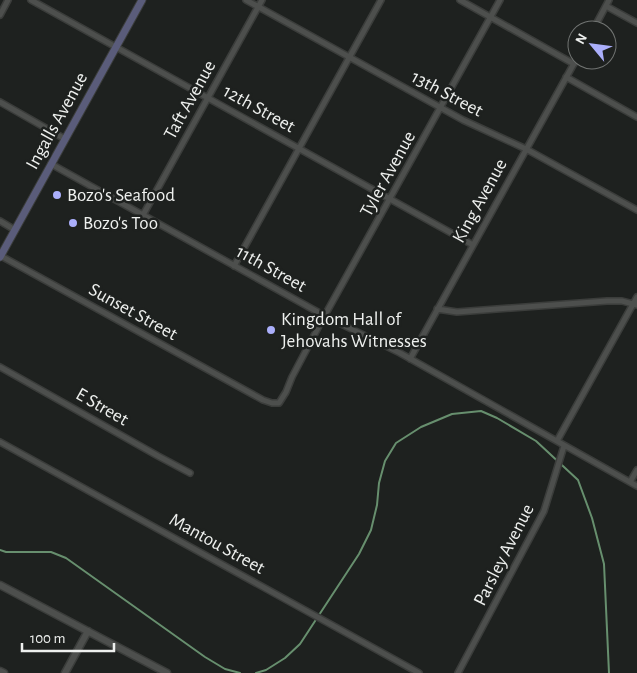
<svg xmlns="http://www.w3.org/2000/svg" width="637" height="673" font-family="'Alegreya Sans',sans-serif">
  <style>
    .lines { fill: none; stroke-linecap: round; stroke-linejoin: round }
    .stream { stroke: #678f6e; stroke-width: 2 }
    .minor-casing { stroke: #3b3d3b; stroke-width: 8 }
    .tertiary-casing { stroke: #3b3d3b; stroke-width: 9 }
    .secondary-casing { stroke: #3b3d3b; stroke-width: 9 }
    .minor { stroke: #4d4f4d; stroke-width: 5 }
    .tertiary { stroke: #4d4f4d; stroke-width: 6 }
    .secondary { stroke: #5a5c7a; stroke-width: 7 }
    .poi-dot { fill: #abaffb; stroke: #1e211f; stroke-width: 2 }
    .labels { text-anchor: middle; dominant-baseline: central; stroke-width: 5; stroke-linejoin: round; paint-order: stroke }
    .street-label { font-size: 19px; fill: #eef0ee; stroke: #1e211f }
    .poi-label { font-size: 19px; fill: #eef0ee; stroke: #1e211f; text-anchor: start }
  </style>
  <rect width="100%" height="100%" fill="#1e211f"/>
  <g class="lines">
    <!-- stream -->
    <path class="stream" d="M0,550L6,552H51L66,558L205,657L225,669L240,673
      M256,673L266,670L285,658L300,644L359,554L371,530L377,505L379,483L385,461L396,443L421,427L452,414L481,411L497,418L536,441L578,480L592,518L604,564L609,673"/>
    <!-- minor casing -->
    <g class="minor-casing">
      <path id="minor" d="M31,0L473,245
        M246,0L463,120L526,149L637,210
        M460,0L574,64
        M606,6L637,23
        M0,15L8,0
        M593,30L609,0
        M566,77L637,117
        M0,102L65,139
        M51,164L325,316L400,353L637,486
        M143,215L262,0
        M0,221L15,230
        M1,256L263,400L272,403H279L286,392L292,377L320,324L500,0
        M234,266L381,0
        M437,309L457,312L607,301H622L637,305
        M410,359L577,58
        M0,367L158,456L190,473
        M557,441L637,297
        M0,442L419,673
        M630,482L637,470
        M458,673L544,511L564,446"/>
    </g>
    <!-- tertiary casing -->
    <g class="tertiary-casing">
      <path id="tertiary" d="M0,585L167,673
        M0,671L4,673
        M65,673L88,631"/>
    </g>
    <!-- secondary casing -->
    <g class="secondary-casing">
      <path id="secondary" d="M0,257L142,0"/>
    </g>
    <!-- minor -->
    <use href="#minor" class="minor"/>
    <!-- tertiary -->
    <use href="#tertiary" class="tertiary"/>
    <!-- secondary -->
    <use href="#secondary" class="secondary"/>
  </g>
  <!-- markers -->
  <g class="poi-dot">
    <circle cx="57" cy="195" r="5"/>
    <circle cx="73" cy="223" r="5"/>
    <circle cx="271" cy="330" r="5"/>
  </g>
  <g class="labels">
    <!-- street labels -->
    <g class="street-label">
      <text transform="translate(447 94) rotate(28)">13th Street</text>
      <text transform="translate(190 100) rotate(-61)">Taft Avenue</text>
      <text transform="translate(259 109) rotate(29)">12th Street</text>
      <text transform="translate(57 121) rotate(-61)">Ingalls Avenue</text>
      <text transform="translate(388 174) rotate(-61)">Tyler Avenue</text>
      <text transform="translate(480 201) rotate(-61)">King Avenue</text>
      <text transform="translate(271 269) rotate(29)">11th Street</text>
      <text transform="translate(133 312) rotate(29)">Sunset Street</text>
      <text transform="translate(102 407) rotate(30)">E Street</text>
      <text transform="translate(217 544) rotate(29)">Mantou Street</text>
      <text transform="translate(504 555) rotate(-63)">Parsley Avenue</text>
    </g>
    <!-- poi labels -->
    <g class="poi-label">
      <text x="67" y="195">Bozo's Seafood</text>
      <text x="83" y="223">Bozo's Too</text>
      <text x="281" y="319">Kingdom Hall of<tspan x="281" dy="22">Jehovahs Witnesses</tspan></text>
    </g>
  </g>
  <!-- north arrow -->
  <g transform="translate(592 45) rotate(299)"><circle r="24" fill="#1e211f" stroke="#717472"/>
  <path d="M0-4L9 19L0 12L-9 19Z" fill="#abaffb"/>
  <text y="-8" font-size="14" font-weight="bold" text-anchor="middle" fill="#eef0ee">N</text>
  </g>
  <!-- scale -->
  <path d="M22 643v8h92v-8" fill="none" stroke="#eef0ee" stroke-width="2.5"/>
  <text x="30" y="643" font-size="15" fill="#eef0ee" stroke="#1e211f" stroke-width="4" paint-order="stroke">100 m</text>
</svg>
